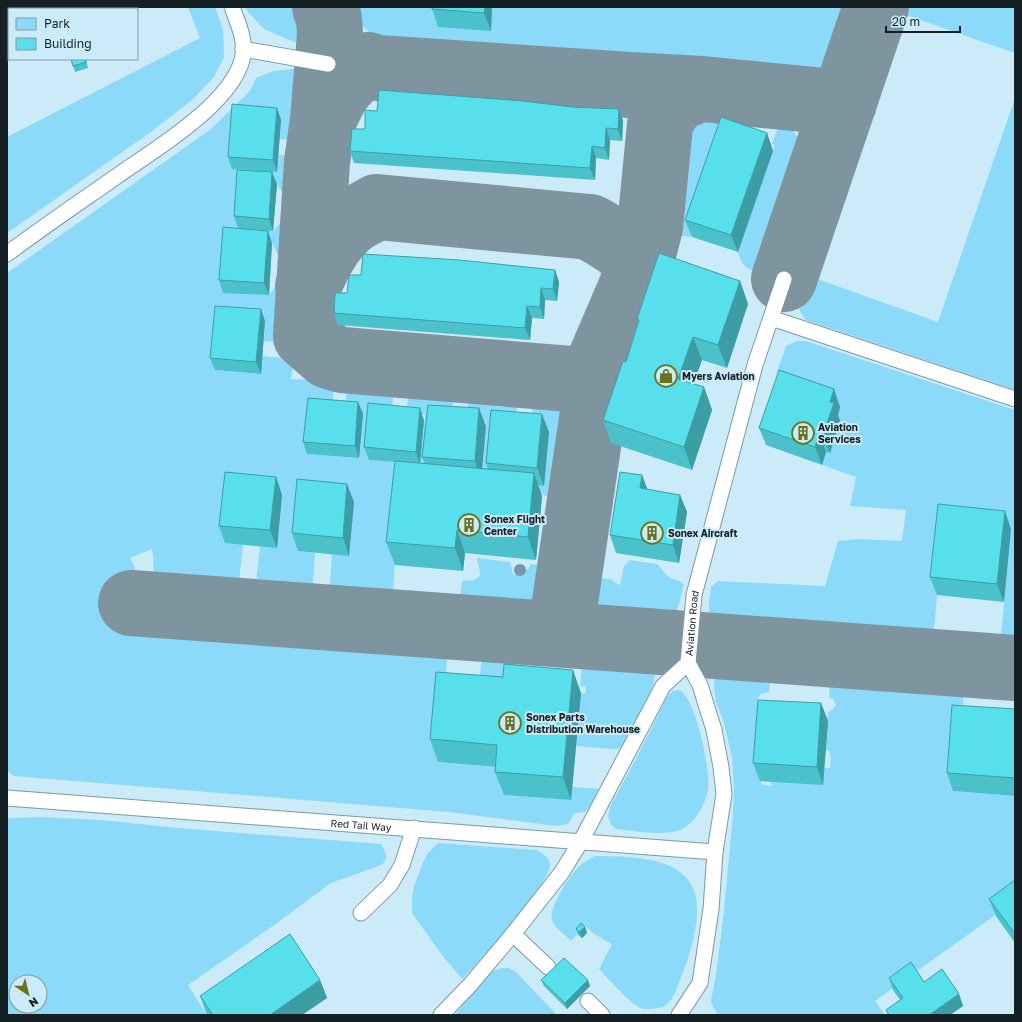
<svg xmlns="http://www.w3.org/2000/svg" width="1022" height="1022" font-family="'Golos Text',sans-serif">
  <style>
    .green { fill: #8bdaf9; fill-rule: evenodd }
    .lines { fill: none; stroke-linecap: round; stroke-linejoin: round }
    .taxiway { stroke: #7e949e; stroke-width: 66 }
    .lane-casing { stroke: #7c99a5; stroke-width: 17 }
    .lane { stroke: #fff; stroke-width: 15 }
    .tree { fill: #7199a9 }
    .wall { fill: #4bc1cb }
    .shaded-wall { fill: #3d9da5 }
    .building { fill: #57e0ec; stroke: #3d9da5 }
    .labels { text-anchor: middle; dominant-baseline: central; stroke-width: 4; stroke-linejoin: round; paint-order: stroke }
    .poi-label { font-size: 10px; font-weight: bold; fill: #152025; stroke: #ccebf8; text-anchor: start }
    .street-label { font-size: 10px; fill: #152025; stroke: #ccebf8 }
  </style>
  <rect width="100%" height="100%" fill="#ccebf8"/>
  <!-- green -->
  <path class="green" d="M188,7H215L223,30L224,57L214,77L192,100L148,134L7,233V137L200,38Z
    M245,7H304L317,46L299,44L264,29L247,11Z
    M346,7H855C848,31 842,67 816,79C809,83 799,83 792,84L401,52C383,43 356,25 346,7Z
    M899,7H1015V53L897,12Z
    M294,69L306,75L315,82L311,142L280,139L281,120L277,172L279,155L309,157L308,202H288L277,184L273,231L287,215L306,217L302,265L283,264L272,243L223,292L269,295L282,278L301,279L295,343L264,341L265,321L215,370L260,374L262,356L294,359L291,379L334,381L332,412L308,454L359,458L344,413L348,381L394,385L392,408L369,460L420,464L425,415L407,409L409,386L455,390L452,409L427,486L395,565L392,602L329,597L332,554L349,555L354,502L298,551L315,553L312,596L255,591L260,547L277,548L243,545L238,590L162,584L154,579L153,557L152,549L130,558L136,571L137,581L124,582L122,621L448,648L438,762L505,768L504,795L571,800L572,787L601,789L595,800L585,812L575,813L568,824L557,826L449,812L14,776L7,771V273L211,129L250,91L256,78L273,71Z
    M1015,98V390L806,320C794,306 800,297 805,281L812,277L938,322Z
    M709,108H733L735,112L692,237L671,235L668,232L679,127L684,118Z
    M781,119C797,130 803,146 803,165L776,249L766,274C751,271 742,269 738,252L773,151L775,145L772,144Z
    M796,341H806L1015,410V649L1000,647L1011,529L937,595L933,641L724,627C704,623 709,603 711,587L718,581L825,586L838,541L860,539L902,541L906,510L850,506L856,477L822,465L826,452L830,453L840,421L780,381L777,372L786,346Z
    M468,390L518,395L515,429L492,481L479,486L486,422L475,419L468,410Z
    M534,396L573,400L584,414L571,499L545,496L543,494L538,492L539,485H544L549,432L530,431Z
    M477,558L510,562L513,574C520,575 528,571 531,564L536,565L546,560L560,561L553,600L548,607L540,611L531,613L459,607L462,581L474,580L480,576C481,570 477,564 477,558Z
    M630,560L657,564C662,568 664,574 669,577C674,581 677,577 684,585C681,593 678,615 671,620C664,625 608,620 597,618C592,617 589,616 585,613L581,603L583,580C588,577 606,578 612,580C615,582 616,584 620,585L624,566Z
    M482,648L516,650L512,687L479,693Z
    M583,656L649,660C652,663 654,667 655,671C657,688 633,728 625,744L618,749H614L576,746L581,693L585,694L586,687L580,686Z
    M720,667H725L771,669L769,692L760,694L757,701L759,703L761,784L771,786V782L824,768H830L831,757H830V751L825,750L828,712L833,709L836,705L833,699L829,697L831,673L964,684L963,706L960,704L957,706L953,791L1015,796V901L875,1001L885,1015H718L713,1007L711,1001L716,975L724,911L733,813L734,787L732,758L724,723L716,702L714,688L715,673Z
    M679,690C696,697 711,772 708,790C705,805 696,822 682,829C664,837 635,831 616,829C608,823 607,816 610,807L639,753L667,697L673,691Z
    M41,817L101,820L178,828L381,844C386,852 390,860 379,866L331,883L277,923L188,985L207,1015H7V819L10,818ZM16,982H40V1006H16Z
    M438,843L536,850C542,852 550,858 550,865C550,884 478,962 462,979L442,955L412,913V897L414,886L423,862L428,853Z
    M595,856C617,856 653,857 672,867C680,871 688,878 692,886C705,909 690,957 680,980C677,987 674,999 667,1004C662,1009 651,1009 644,1009C633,1008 608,978 599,969L612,944L594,934L585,926L571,941C566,935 555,928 552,921C548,908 570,875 579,866C584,862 589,859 595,856Z
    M502,968H508L516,972L557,1015H455L474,990L492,971Z"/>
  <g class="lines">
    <!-- taxiway -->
    <path class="taxiway" d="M702,89C679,96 669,101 660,125L650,227L644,250L631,288L601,358L592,374L583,380L342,360L329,356L306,336L317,162L323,120L337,92L348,79L357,71L368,65L378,68L629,85L702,89L844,103
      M323,120L330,35L329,19L325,7
      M784,279L876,7
      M308,286C319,262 330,238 352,221C359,216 369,212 377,207L590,227C608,238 633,249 637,271
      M131,603L1015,668
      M585,635L570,624L565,615V602L601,358"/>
    <!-- lane casing -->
    <g class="lane-casing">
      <g id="lane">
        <path d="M243,49L328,64"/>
        <path d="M7,254C43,227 80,202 117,176C154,150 230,105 242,60C247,41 238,24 232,7"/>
        <path d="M771,318L1015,399"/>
        <path id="s1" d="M7,798L715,852"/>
        <path d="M361,913L390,885L402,865L414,828"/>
        <path d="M513,934L548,967"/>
        <path d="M588,1001L602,1015"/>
        <path d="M441,1015L469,986L513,934L562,872L581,841L663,686L688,663"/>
        <path id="s2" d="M679,1015L700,983L711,909L715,852L724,794L721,767L714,730L700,685L688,663L694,595L755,365L784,279"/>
      </g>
    </g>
    <!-- lane -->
    <use href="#lane" class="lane"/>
  </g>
  <!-- trees -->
  <circle class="tree" cx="520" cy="570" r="6"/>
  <!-- wall -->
  <path class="wall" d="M7,7H14L15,9H9V18H7Z
    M492,7L491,31L438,27L432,9Z
    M71,59H86L88,68L75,72Z
    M572,107L619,109L623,121L622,141L610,140L609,160L596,158L595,180L354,163L350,151L365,129Z
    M277,108L281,120L277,172L232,169L228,157Z
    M767,133L773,151L738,252L692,237L685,220Z
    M277,184L273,231L238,228L234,216Z
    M272,243L269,295L223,293L219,280Z
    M555,270L559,282L557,301L545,300L544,319L532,318L530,340L338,325L334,313L347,293Z
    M740,281L748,304L727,368L702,360L693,384L704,387L712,410L692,470L611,443L603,420L626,362L638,322L637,319Z
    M265,321L261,374L215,370L210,358Z
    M834,389L840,407L838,415L840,421L830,453L826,452L822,465L766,445L759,428Z
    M358,402L363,414L359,458L307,454L303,442Z
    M424,420L420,464H425L422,457L486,426L482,469H488L486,463L549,432L544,486L538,485L542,496L536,560L465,553L463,571L395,565L386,542L395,462L369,460L364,447Z
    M642,475L647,490L680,495L687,512L679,563L616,553L610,535Z
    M276,477L282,495L277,548L225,543L219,526Z
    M354,502L349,556L298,551L292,533Z
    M1011,529L1004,602L937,595L930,577Z
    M581,693L571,800L504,795L495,772L496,767L438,762L430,739Z
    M821,703L828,721L823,785L760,781L753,763Z
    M1015,709V796L953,791L947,773Z
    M1015,880V943L996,916L989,899Z
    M585,927L587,933L582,938L578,935L576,929Z
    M889,978L924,982L959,994L963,1006L950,1015H888L886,1010L900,1000L893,990Z
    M320,980L327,998L302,1015H207L200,996Z
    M541,980L590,986L567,1009L544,986Z"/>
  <!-- shaded-wall -->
  <path class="shaded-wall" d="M485,7H492L491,31L484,13Z
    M277,108L281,120L277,172L273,160Z
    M619,109L623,121L622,141L618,129Z
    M606,128L610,140L609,160L605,148Z
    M767,133L773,151L738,252L731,235Z
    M592,146L596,158L595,180L590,168Z
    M272,172L277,184L273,231L269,219Z
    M268,231L272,243L269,295L264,283Z
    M555,270L559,282L557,301L553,289Z
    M740,281L748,304L727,368L718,345Z
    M541,288L545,300L544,319L540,307Z
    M527,306L532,318L530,340L525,328Z
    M261,309L265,321L261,374L256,362Z
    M693,337L702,360L687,402L678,379Z
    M704,387L712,410L692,470L684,447Z
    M834,389L840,407L838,415L840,421L830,453L823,435L830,402Z
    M358,402L363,414L359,458L355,446Z
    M420,408L424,420L420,464L416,452Z
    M479,408L486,426L481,479L475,461Z
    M542,414L549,432L544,486L537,468Z
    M819,434L826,452L822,465L815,447Z
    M534,473L542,496L536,560L528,537Z
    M642,475L649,493L640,488Z
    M276,477L282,495L277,548L270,530Z
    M347,484L354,502L349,556L343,538Z
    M680,495L687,512L679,563L673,545Z
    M1005,511L1011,529L1004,602L997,584Z
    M457,530L465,553L463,571L455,548Z
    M573,670L581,693L571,800L563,777Z
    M821,703L828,721L823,785L817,767Z
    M585,927L587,933L582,938L579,932Z
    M320,980L327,998L302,1015H270Z
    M588,980L590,986L567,1009L565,1003Z
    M959,994L963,1006L950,1015H929Z"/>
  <!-- building -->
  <path class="building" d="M432,7H485L484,13L432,9Z
    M71,59H85L86,62L73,66Z
    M379,90L523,101L572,107L619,109L618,129L606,128L605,148L592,146L590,168L350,151L352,129H365V110L377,111Z
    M232,104L277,108L273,160L228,157Z
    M721,117L767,133L731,235L685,220Z
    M237,170L272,172L269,219L234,216Z
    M223,227L268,231L264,283L219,280Z
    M659,253L740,281L718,345L693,337L678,379L704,387L684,447L603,420L623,361L626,362L639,320L637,319Z
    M363,254L459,260L555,270L553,289L541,288L540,307L527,306L525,328L334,313L335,293H347L349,275H361Z
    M215,306L261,309L256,362L210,358Z
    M779,370L834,389L830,402L834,403L823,435L819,434L815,447L759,428Z
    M308,398L358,402L355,446L303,442Z
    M368,403L420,408L416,452L364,447Z
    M428,405L479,408L475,461L422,457Z
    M491,410L542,414L537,468L486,463Z
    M395,461L534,473L528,537L457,530L455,548L386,542Z
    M225,472L276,477L270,530L219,526Z
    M620,472L642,475L640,488L680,495L673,545L610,535Z
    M297,479L347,484L343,538L292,533Z
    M938,504L1005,511L997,584L930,577Z
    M504,664L573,670L563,777L495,772L497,745L430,739L436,672L503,677Z
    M758,700L821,703L817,767L753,763Z
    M952,705L1015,709V778L947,773Z
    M1015,880V934L989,899Z
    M581,923L585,927L579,932L576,929Z
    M290,934L320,980L270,1015H213L200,996Z
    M564,958L588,980L565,1003L541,980Z
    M911,962L924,982L942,969L959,994L929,1015H889L886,1010L903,998L889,978Z"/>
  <!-- icons -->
  <defs>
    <g id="shop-ring" transform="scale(1.15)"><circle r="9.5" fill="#ccebf8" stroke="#69731c" stroke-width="1.5"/><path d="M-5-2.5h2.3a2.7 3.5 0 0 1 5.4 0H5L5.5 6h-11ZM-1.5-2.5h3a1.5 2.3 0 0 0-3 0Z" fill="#69731c"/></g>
    <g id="building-ring" transform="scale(1.15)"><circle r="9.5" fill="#ccebf8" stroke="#69731c" stroke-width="1.5"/><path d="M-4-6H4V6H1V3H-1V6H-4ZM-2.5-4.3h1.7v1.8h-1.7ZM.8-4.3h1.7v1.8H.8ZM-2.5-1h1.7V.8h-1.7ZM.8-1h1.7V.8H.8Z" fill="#69731c"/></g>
  </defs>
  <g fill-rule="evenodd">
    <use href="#shop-ring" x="666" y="376"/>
    <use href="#building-ring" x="803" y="433"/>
    <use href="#building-ring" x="469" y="525"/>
    <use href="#building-ring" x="652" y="533"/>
    <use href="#building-ring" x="510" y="723"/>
  </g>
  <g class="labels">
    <!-- poi labels -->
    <g class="poi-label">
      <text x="682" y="376">Myers Aviation</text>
      <text x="818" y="427">Aviation<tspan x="818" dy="12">Services</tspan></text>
      <text x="484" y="519">Sonex Flight<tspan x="484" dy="12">Center</tspan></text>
      <text x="668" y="533">Sonex Aircraft</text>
      <text x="526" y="717">Sonex Parts<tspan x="526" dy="12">Distribution Warehouse</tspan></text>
    </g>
    <!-- street labels -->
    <g class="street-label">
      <text stroke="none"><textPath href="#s2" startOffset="406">Aviation Road</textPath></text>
      <text stroke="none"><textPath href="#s1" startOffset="355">Red Tail Way</textPath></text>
    </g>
  </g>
  <!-- border -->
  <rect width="1022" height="1022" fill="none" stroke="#152025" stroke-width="16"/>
  <!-- legend -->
  <rect x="8" y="8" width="130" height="52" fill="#ccebf8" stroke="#839aa4"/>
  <rect x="16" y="18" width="20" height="12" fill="#8bdaf9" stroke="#839aa4"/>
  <text x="44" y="28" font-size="12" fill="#152025">Park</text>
  <rect x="16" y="38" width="20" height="12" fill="#57e0ec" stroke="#839aa4"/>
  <text x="44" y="48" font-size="12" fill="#152025">Building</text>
  <!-- north arrow -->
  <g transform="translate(28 994) rotate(145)"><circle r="19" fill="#ccebf8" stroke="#839aa4"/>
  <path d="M0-3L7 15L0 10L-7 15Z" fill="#69731c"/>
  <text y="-6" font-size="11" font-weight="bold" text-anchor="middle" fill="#152025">N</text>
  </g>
  <!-- scale -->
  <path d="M886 26v6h74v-6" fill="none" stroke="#152025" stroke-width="2"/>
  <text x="892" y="26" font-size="12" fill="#152025" stroke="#ccebf8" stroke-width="3" paint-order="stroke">20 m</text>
</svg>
